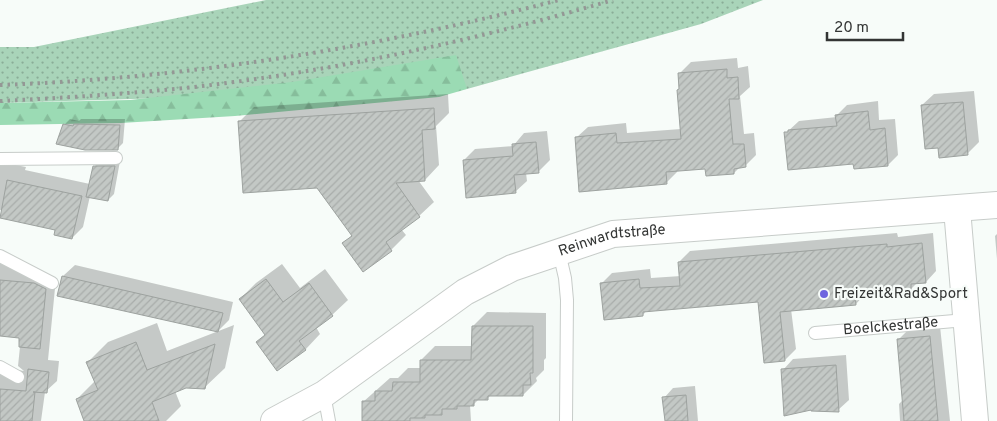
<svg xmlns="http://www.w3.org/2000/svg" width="997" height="421" font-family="Overpass,sans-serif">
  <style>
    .grass { fill: url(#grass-dots) }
    .forest { fill: url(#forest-firs) }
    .shadow { fill: #0003 }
    .building { fill: url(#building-hatch); stroke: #9da29f }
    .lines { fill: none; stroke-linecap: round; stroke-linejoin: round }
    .service-casing { stroke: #c7ccc9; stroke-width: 14 }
    .minor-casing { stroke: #c7ccc9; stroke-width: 28 }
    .service { stroke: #fff; stroke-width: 12 }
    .minor { stroke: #fff; stroke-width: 26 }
    .rail { stroke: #949795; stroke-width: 4; stroke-dasharray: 2.5 5; stroke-linecap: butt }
    .poi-dot { fill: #6e65df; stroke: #f7fcf9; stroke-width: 2 }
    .labels { text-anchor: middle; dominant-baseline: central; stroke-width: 4.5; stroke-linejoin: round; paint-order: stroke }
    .street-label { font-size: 15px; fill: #333534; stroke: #f7fcf9 }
    .poi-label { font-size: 15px; fill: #333534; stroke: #f7fcf9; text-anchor: start }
  </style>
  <defs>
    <pattern id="grass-dots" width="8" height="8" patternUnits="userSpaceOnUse" patternTransform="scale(1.25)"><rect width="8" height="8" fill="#a9d4b9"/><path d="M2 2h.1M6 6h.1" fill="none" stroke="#8aad97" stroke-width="1.8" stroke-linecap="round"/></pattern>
    <pattern id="forest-firs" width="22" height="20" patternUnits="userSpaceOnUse" patternTransform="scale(1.25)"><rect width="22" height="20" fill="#9bdbb4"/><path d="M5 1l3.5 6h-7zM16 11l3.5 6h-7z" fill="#86bd9b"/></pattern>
    <pattern id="building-hatch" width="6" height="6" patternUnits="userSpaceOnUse" patternTransform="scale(1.25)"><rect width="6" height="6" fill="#c3c8c5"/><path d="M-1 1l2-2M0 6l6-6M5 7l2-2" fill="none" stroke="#a8acaa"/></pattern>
  </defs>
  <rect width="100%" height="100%" fill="#f7fcf9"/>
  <!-- grass -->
  <path class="grass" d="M266,0H763L701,24L467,89L0,103V47H34Z"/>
  <!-- forest -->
  <path class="forest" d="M456,55L467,89L439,97L235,116L121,123L0,125V103L130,100L292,82Z"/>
  <!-- shadow -->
  <path class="shadow" d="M737,58L738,68L748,66L750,87L740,96L744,134L754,133L756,155L745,166L740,167L734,173L706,167L677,170V172L666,183L577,137L588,127L626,123L627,133L681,129L680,73L691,62Z
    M974,91L979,142L967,154L922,105L934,94Z
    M448,94L449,113L436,126L439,165L425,180H418L434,202L419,216L401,229L406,235L391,250L363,270L344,243L352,235L318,187L240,121L254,107Z
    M878,101L879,120L895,119L898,155L888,165L854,163L786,133L799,121L837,117V115L847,105Z
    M70,119L79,121L81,119H125L123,143L117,149L64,125Z
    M547,131L550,160L538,172L526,173L527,181L515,192L464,160L475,149L513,146L524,133Z
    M100,161H120L114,194L108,200L90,196L83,227L72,238L56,230L0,210V162L26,167L25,170L90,184L94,167Z
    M897,233L898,237L933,233L936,271L926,282H918L910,290L865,294L856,304L791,309L796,349L785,360L759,300L647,310L643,315L601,284L612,273L650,269L651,278L681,276L679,262L690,251Z
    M997,234V259L995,236Z
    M0,259L14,270L46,273L56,278L48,360L59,361L57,381L45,392L41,421H0V367L24,371L18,366L21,337L0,335Z
    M282,264L300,288L325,269L348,300L332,315L316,327L320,334L305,350L258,342L266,334L240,299L256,283Z
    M75,265L233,302L229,320L218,331L63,276Z
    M487,312L546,313V358L544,360V370L536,378L537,381L523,395H491L487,399H479L473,405H470L471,421H364L363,402L390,378H398L408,368H421V360L435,346H473V326Z
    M157,323L167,351L234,325L225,368L204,388L186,387L175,391L181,406L166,421H85L77,399L95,381L88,362L108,342Z
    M940,326L950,421H900L899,404L903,400L898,340L909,329Z
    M846,355L849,400L838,410L783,370L793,359Z
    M695,386L698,421H666L664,398L673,388Z"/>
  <!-- building -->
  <path class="building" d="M727,69V78L738,77L739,99H729L733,144H744L746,167L734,169V174L706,176L705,169L666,172L667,184L579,192L575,137L616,133L617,143L681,139L677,90L679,89L678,73Z
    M963,102L968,155L939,158L938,148L925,149L921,105Z
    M434,108L435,129L422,130L425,181L396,183L420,217L386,242L392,251L363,272L342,243L352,236L317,188L243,193L238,121Z
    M868,111L870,130L885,128L888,166L854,169L853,164L788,170L784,132H788V130L837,126L835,115Z
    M63,124L73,126L74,124L120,125L118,150H85L56,144Z
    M536,142L539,173L514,175L516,193L466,198L463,160L513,156L512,144Z
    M93,166H115L108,201L86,197Z
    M7,180L82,196L72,239L54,235L55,230L0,218Z
    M922,243L926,283L911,284V291L855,296L856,305L780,312L785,361L764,363L758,302L643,312V316L604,320L600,283L639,279L640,288L680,286L678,262L887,244V247Z
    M62,276L223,313L218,332L57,296Z
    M266,279L283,302L309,283L333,316L299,341L306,350L277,371L256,342L265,335L239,299Z
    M0,280L34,283L46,289L40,349L19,347V338L0,336Z
    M472,326H533V373H530L531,385H523V396H488V400H474V406H457V409H442V415H425V418H410V421H362V401H375V391H392L393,382H420V360H471Z
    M930,336L938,421H904L897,339Z
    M136,342L147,370L215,344L205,389L186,388L152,402L159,421H84L76,399L98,390L86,362Z
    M836,365L839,412L811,411V410L784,416L781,369Z
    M28,369L49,372L47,393L33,392H35L32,421H0V389L26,391Z
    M686,395L688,421H665L662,397Z"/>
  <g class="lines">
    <!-- service casing -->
    <g class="service-casing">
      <g id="service">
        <path d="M0,159L116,158"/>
        <path d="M559,252L565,278L567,300L566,421"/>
        <path d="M0,256L52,283"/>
        <path id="s1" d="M815,333L966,320"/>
        <path d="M0,367L18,377"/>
        <path d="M324,394L329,421"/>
      </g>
    </g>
    <!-- minor casing -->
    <g class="minor-casing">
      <g id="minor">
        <path d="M957,209L975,421"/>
        <path id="s2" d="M274,421L324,394L465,292L512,268L613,234L997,205"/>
      </g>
    </g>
    <!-- service -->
    <use href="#service" class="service"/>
    <!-- minor -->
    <use href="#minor" class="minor"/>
    <!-- rail -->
    <path class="rail" d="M0,85C190,78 376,48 559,0
      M0,101C62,98 123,94 185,88C330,72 473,41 613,0"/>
  </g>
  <!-- markers -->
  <circle class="poi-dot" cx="824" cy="294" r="5"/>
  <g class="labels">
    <!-- street labels -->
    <g class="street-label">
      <text stroke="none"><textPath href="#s2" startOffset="388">Reinwardtstraße</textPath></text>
      <text stroke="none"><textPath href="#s1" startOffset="76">Boelckestraße</textPath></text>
    </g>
    <!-- poi labels -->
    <g class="poi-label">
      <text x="834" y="294">Freizeit&amp;Rad&amp;Sport</text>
    </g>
  </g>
  <!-- scale -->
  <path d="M827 32v8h76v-8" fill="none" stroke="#333534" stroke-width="2.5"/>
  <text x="834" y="32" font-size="15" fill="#333534" stroke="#f7fcf9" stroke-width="4" paint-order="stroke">20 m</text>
</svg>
